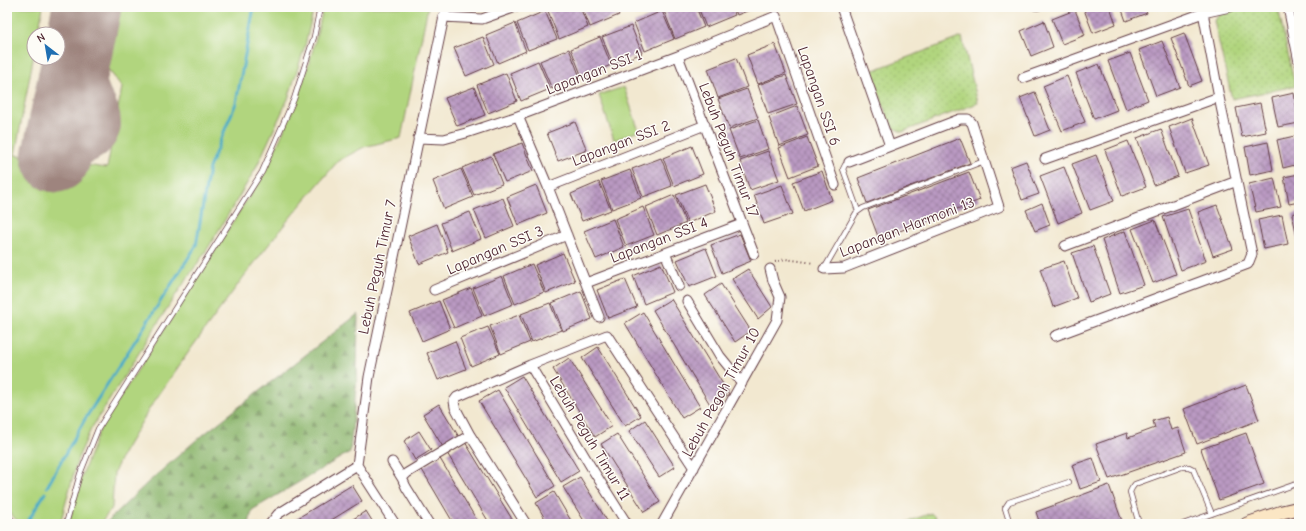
<svg xmlns="http://www.w3.org/2000/svg" width="1306" height="531" font-family="'Comic Neue',sans-serif">
  <style>
    .grass { fill: #b1d57e; stroke: #7e7a54 }
    .forest { fill: url(#forest-firs); stroke: #6b6a4c }
    .park { fill: url(#park-dots); stroke: #7e7a54 }
    .lines { fill: none; stroke-linecap: round; stroke-linejoin: round }
    .stream { stroke: #48acc8; stroke-width: 3 }
    .taxiway { stroke: #9e847e; stroke-width: 28 }
    .runway { stroke: #9e847e; stroke-width: 69 }
    .building { fill: url(#building-cross-hatch) }
    .lane-casing { stroke: #633d44; stroke-width: 6 }
    .street-casing { stroke: #633d44; stroke-width: 11 }
    .secondary-casing { stroke: #633d44; stroke-width: 15 }
    .path { stroke: #633d44; stroke-width: 2; stroke-dasharray: 1 3; stroke-linecap: butt }
    .lane { stroke: #fff; stroke-width: 4.5 }
    .street { stroke: #fff; stroke-width: 9 }
    .secondary { stroke: #fbe6c4; stroke-width: 13 }
    .labels { text-anchor: middle; dominant-baseline: central; stroke-width: 3; stroke-linejoin: round; paint-order: stroke }
    .street-label { font-size: 15px; fill: #4a1f2b; stroke: #fdfcf7 }
  </style>
  <defs>
    <pattern id="forest-firs" width="22" height="20" patternUnits="userSpaceOnUse"><rect width="22" height="20" fill="#8cb66d"/><path d="M5 1l3.5 6h-7zM16 11l3.5 6h-7z" fill="#74935a"/></pattern>
    <pattern id="park-dots" width="8" height="8" patternUnits="userSpaceOnUse"><rect width="8" height="8" fill="#b1d57e"/><path d="M2 2h.1M6 6h.1" fill="none" stroke="#9ab66d" stroke-width="1.8" stroke-linecap="round"/></pattern>
    <pattern id="building-cross-hatch" width="8" height="8" patternUnits="userSpaceOnUse"><rect width="8" height="8" fill="#ba9ac2"/><path d="M0 0l8 8M0 8l8-8" fill="none" stroke="#997d9e"/></pattern>
  </defs>
  <rect width="100%" height="100%" fill="#fdfcf7"/>
  <filter id="ink" filterUnits="userSpaceOnUse"><feTurbulence type="fractalNoise" baseFrequency=".025" numOctaves="2"/><feDisplacementMap in="SourceGraphic" scale="8" xChannelSelector="R" yChannelSelector="G"/><feConvolveMatrix kernelMatrix="1 2 1 2 8 2 1 2 1" color-interpolation-filters="sRGB"/></filter>
  <filter id="wash" filterUnits="userSpaceOnUse"><feTurbulence type="fractalNoise" baseFrequency=".012" numOctaves="4" result="noise"/><feDisplacementMap in="SourceGraphic" scale="16" xChannelSelector="R" yChannelSelector="G"/><feGaussianBlur stdDeviation="0.9" result="paint"/><feColorMatrix in="noise" values="0 0 0 0 0 0 0 0 0 0 0 0 0 0 0 0 0 1.4 0 .05"/><feComposite in="paint" operator="in"/></filter>
  <g filter="url(#wash)">
    <rect width="100%" height="100%" fill="#f2e8d0"/>
    <!-- grass -->
    <path class="grass" d="M7,7H43L38,34H34V54L15,155L107,168L122,87L108,69L120,7H314L305,46L288,99L255,170L208,248L173,299L91,429L78,458L60,524H21L7,511Z
      M323,7H428L401,138L364,147L338,161L288,220L245,275L190,350L151,406L121,457L114,473L112,508L100,524H68L82,475L100,429L264,173C290,121 312,64 323,7Z
      M624,87L639,131L614,140L599,95Z"/>
    <!-- forest -->
    <path class="forest" d="M358,314L357,378L350,452L252,510L249,524H105L145,485L194,442Z"/>
    <!-- park -->
    <path class="park" d="M1246,7H1278L1295,86L1232,99L1214,21L1222,12Z
      M962,37L978,103L902,132L891,127L871,71Z
      M931,513L942,524H902Z"/>
    <g class="lines">
      <!-- stream -->
      <path class="stream" d="M47,487L85,419L196,246L209,168L236,103L254,7
        M27,523L45,493"/>
      <!-- taxiway -->
      <path class="taxiway" d="M87,10C86,32 85,53 91,74C92,81 94,88 97,94C102,104 107,111 107,123C107,143 80,159 62,149C52,143 47,132 44,122L73,48L87,7"/>
      <!-- runway -->
      <path class="runway" d="M56,158L87,7"/>
    </g>
    <g id="blocks">
      <!-- building -->
      <path class="building" d="M557,7H580L588,27L559,39L548,11Z
        M582,7H615L619,15L590,27Z
        M620,7H636L622,13Z
        M673,7H696L704,27L675,39L664,11Z
        M698,7H732L735,15L706,27Z
        M734,7H757L737,15Z
        M1083,7H1110L1116,24L1093,33Z
        M1121,7H1145L1147,13L1126,21Z
        M1075,10L1085,35L1062,44L1052,19Z
        M545,11L557,39L528,50L517,23Z
        M662,11L674,39L645,51L634,23Z
        M1044,21L1053,47L1031,56L1021,31Z
        M515,23L526,51L498,63L486,35Z
        M631,26L642,53L613,65L602,37Z
        M1184,33L1202,81L1189,86L1171,38Z
        M483,37L494,64L466,76L454,48Z
        M600,37L611,65L582,77L571,49Z
        M1162,41L1180,87L1156,96L1139,50Z
        M775,44L786,73L758,84L747,55Z
        M569,49L580,77L552,89L540,61Z
        M1130,53L1148,100L1126,109L1108,61Z
        M736,58L747,87L718,98L708,69Z
        M538,61L550,89L521,101L510,73Z
        M1099,64L1117,110L1094,119L1076,73Z
        M506,73L517,101L488,113L477,85Z
        M786,75L797,104L768,114L758,85Z
        M1067,76L1085,122L1062,131L1043,86Z
        M474,87L485,115L457,126L445,98Z
        M747,89L758,118L729,128L718,99Z
        M1035,92L1050,130L1035,136L1020,98Z
        M1294,93L1299,123L1278,127L1272,98Z
        M1260,103L1266,132L1242,137L1236,108Z
        M797,106L808,135L779,146L769,117Z
        M1192,118L1209,165L1185,173L1169,127Z
        M758,120L768,149L740,159L729,130Z
        M575,122L587,150L558,161L547,133Z
        M1161,129L1178,176L1154,185L1137,138Z
        M1299,135V164L1283,168L1277,140Z
        M807,137L818,166L790,177L779,148Z
        M960,138L970,163L867,203L858,178Z
        M1128,141L1146,187L1122,196L1105,150Z
        M1268,142L1273,170L1250,175L1245,147Z
        M522,143L533,171L505,182L493,154Z
        M692,146L703,174L674,186L663,158Z
        M768,151L779,180L750,190L740,161Z
        M1096,155L1114,201L1090,210L1072,164Z
        M491,156L502,184L474,195L462,168Z
        M661,158L672,186L643,197L632,169Z
        M1026,161L1039,194L1022,200L1010,167Z
        M1064,167L1082,213L1058,223L1040,176Z
        M461,169L473,197L444,209L433,181Z
        M630,170L641,198L612,209L601,181Z
        M822,171L832,200L804,211L793,182Z
        M969,172L980,200L879,239L868,210Z
        M1299,174V202L1289,204L1284,177Z
        M1274,178L1281,207L1256,212L1249,184Z
        M599,182L611,210L582,221L571,194Z
        M705,184L716,211L688,223L676,195Z
        M536,185L547,213L518,225L507,197Z
        M782,185L793,214L764,224L754,195Z
        M674,195L686,223L657,235L646,207Z
        M503,198L514,226L486,238L474,210Z
        M1042,203L1050,225L1035,231L1026,210Z
        M1217,205L1233,249L1213,256L1198,212Z
        M643,207L654,235L626,246L615,219Z
        M1188,209L1206,261L1181,270L1163,217Z
        M470,212L481,239L452,251L441,223Z
        M1299,212V241H1298L1292,214Z
        M1282,215L1288,244L1264,249L1258,220Z
        M613,219L624,247L596,259L584,231Z
        M1155,220L1176,274L1153,283L1132,229Z
        M437,224L448,252L419,264L408,236Z
        M1125,231L1144,285L1120,293L1102,240Z
        M740,234L751,261L722,273L711,245Z
        M1093,246L1110,294L1089,302L1072,253Z
        M706,248L717,276L689,287L677,260Z
        M563,253L575,281L546,293L535,265Z
        M1064,261L1077,298L1053,307L1040,269Z
        M532,264L544,292L515,304L504,276Z
        M661,264L673,292L644,304L633,276Z
        M748,269L772,307L758,319L732,279Z
        M502,276L513,304L484,316L473,288Z
        M625,279L637,307L608,318L597,290Z
        M721,284L751,331L735,342L705,295Z
        M471,288L482,316L454,328L442,300Z
        M581,291L592,319L563,331L552,303Z
        M671,299L729,394L711,406L653,310Z
        M439,301L450,329L422,341L410,313Z
        M550,303L561,330L532,342L521,314Z
        M643,312L700,407L682,418L625,323Z
        M519,315L530,342L501,354L490,326Z
        M488,327L500,354L471,366L460,338Z
        M455,341L466,369L438,380L427,353Z
        M598,347L641,416L625,426L582,358Z
        M569,358L612,426L595,437L553,369Z
        M522,376L579,471L561,482L504,387Z
        M1246,385L1259,420L1197,444L1184,409Z
        M498,390L555,486L537,497L479,401Z
        M439,404L459,437L443,447L423,414Z
        M1167,417L1171,430L1178,428L1186,452L1109,479L1096,444L1127,433L1128,438L1155,428L1153,421Z
        M645,420L675,467L659,477L629,431Z
        M419,431L431,450L415,460L404,441Z
        M1246,433L1264,484L1219,500L1201,449Z
        M617,434L660,502L644,512L601,444Z
        M465,442L515,524H490L447,453Z
        M439,457L479,524H454L421,468Z
        M1093,458L1101,482L1080,489L1072,465Z
        M580,477L609,524H586L563,487Z
        M352,485L362,501L325,524H288Z
        M1109,485L1123,524H1040L1036,512Z
        M554,492L573,524H548L536,503Z
        M366,511L374,524H345Z"/>
    </g>
  </g>
  <g filter="url(#ink)">
    <use href="#blocks" fill-opacity="0" stroke="#633d44" stroke-width="1"/>
    <g class="lines">
      <!-- lane casing -->
      <g class="lane-casing">
        <path id="lane" d="M1033,7L1036,8L1041,7
          M849,162L845,165L843,169L858,211
          M824,269L856,213L863,208L984,161
          M7,515L15,524
          M66,524L80,474L98,429L262,172L294,99L314,37L320,7
          M1010,524L1005,508L1009,502L1069,482
          M1139,524L1130,492L1132,488L1135,484L1182,467H1189L1193,469L1212,514
          M1183,524L1299,483"/>
      </g>
      <!-- street casing -->
      <g class="street-casing">
        <path id="street" d="M841,7L890,146
          M1288,7L1299,62
          M443,17L482,19L516,7
          M678,56L754,254
          M1023,78L1203,13L1230,7
          M518,116L548,187L599,317
          M418,138L444,139L466,133L518,116L678,56L776,16L835,185
          M1045,159L1219,97
          M548,187L705,125
          M1065,246L1237,181
          M665,253L679,286
          M824,269L844,268L999,207L972,123L968,119H960L849,162
          M586,283L742,224
          M434,290L567,235
          M687,301L720,356L742,383
          M1055,336L1248,264L1252,254L1219,97L1202,7
          M530,365L591,467L627,524
          M392,462L402,478
          M270,524L278,514L357,465
          M395,524L357,465L369,377L446,7
          M429,524L406,487L402,478L407,473L470,435
          M526,524L470,435L455,407L454,401L457,397L530,365L607,335L694,468
          M662,524L777,320L780,297L773,281L770,269"/>
      </g>
      <!-- secondary casing -->
      <g class="secondary-casing">
        <path id="secondary" d="M1247,524L1282,512L1299,508"/>
      </g>
      <!-- path -->
      <path class="path" d="M775,262L785,259L814,263"/>
      <!-- lane -->
      <use href="#lane" class="lane"/>
      <!-- street -->
      <use href="#street" class="street"/>
      <!-- secondary -->
      <use href="#secondary" class="secondary"/>
    </g>
  </g>
  <g class="labels">
    <!-- street labels -->
    <g class="street-label">
      <text transform="translate(594 72) rotate(-21)">Lapangan SSI 1</text>
      <text transform="translate(819 96) rotate(71)">Lapangan SSI 6</text>
      <text transform="translate(621 143) rotate(-21)">Lapangan SSI 2</text>
      <text transform="translate(729 150) rotate(69)">Lebuh Peguh Timur 17</text>
      <text transform="translate(907 227) rotate(-21)">Lapangan Harmoni 13</text>
      <text transform="translate(659 240) rotate(-21)">Lapangan SSI 4</text>
      <text transform="translate(495 250) rotate(-23)">Lapangan SSI 3</text>
      <text transform="translate(377 267) rotate(-78)">Lebuh Peguh Timur 7</text>
      <text transform="translate(721 392) rotate(-61)">Lebuh Pegoh Timur 10</text>
      <text transform="translate(590 438) rotate(59)">Lebuh Peguh Timur 11</text>
    </g>
  </g>
  <!-- margin -->
  <rect width="1306" height="531" fill="none" stroke="#fdfcf7" stroke-width="24"/>
  <!-- north arrow -->
  <g transform="translate(46 46) rotate(329)"><circle r="19" fill="#fdfcf7" stroke="#b5a4a5"/>
  <path d="M0-3L7 15L0 10L-7 15Z" fill="#1f6fb2"/>
  <text y="-6" font-size="11" font-weight="bold" text-anchor="middle" fill="#4a1f2b">N</text>
  </g>
</svg>
